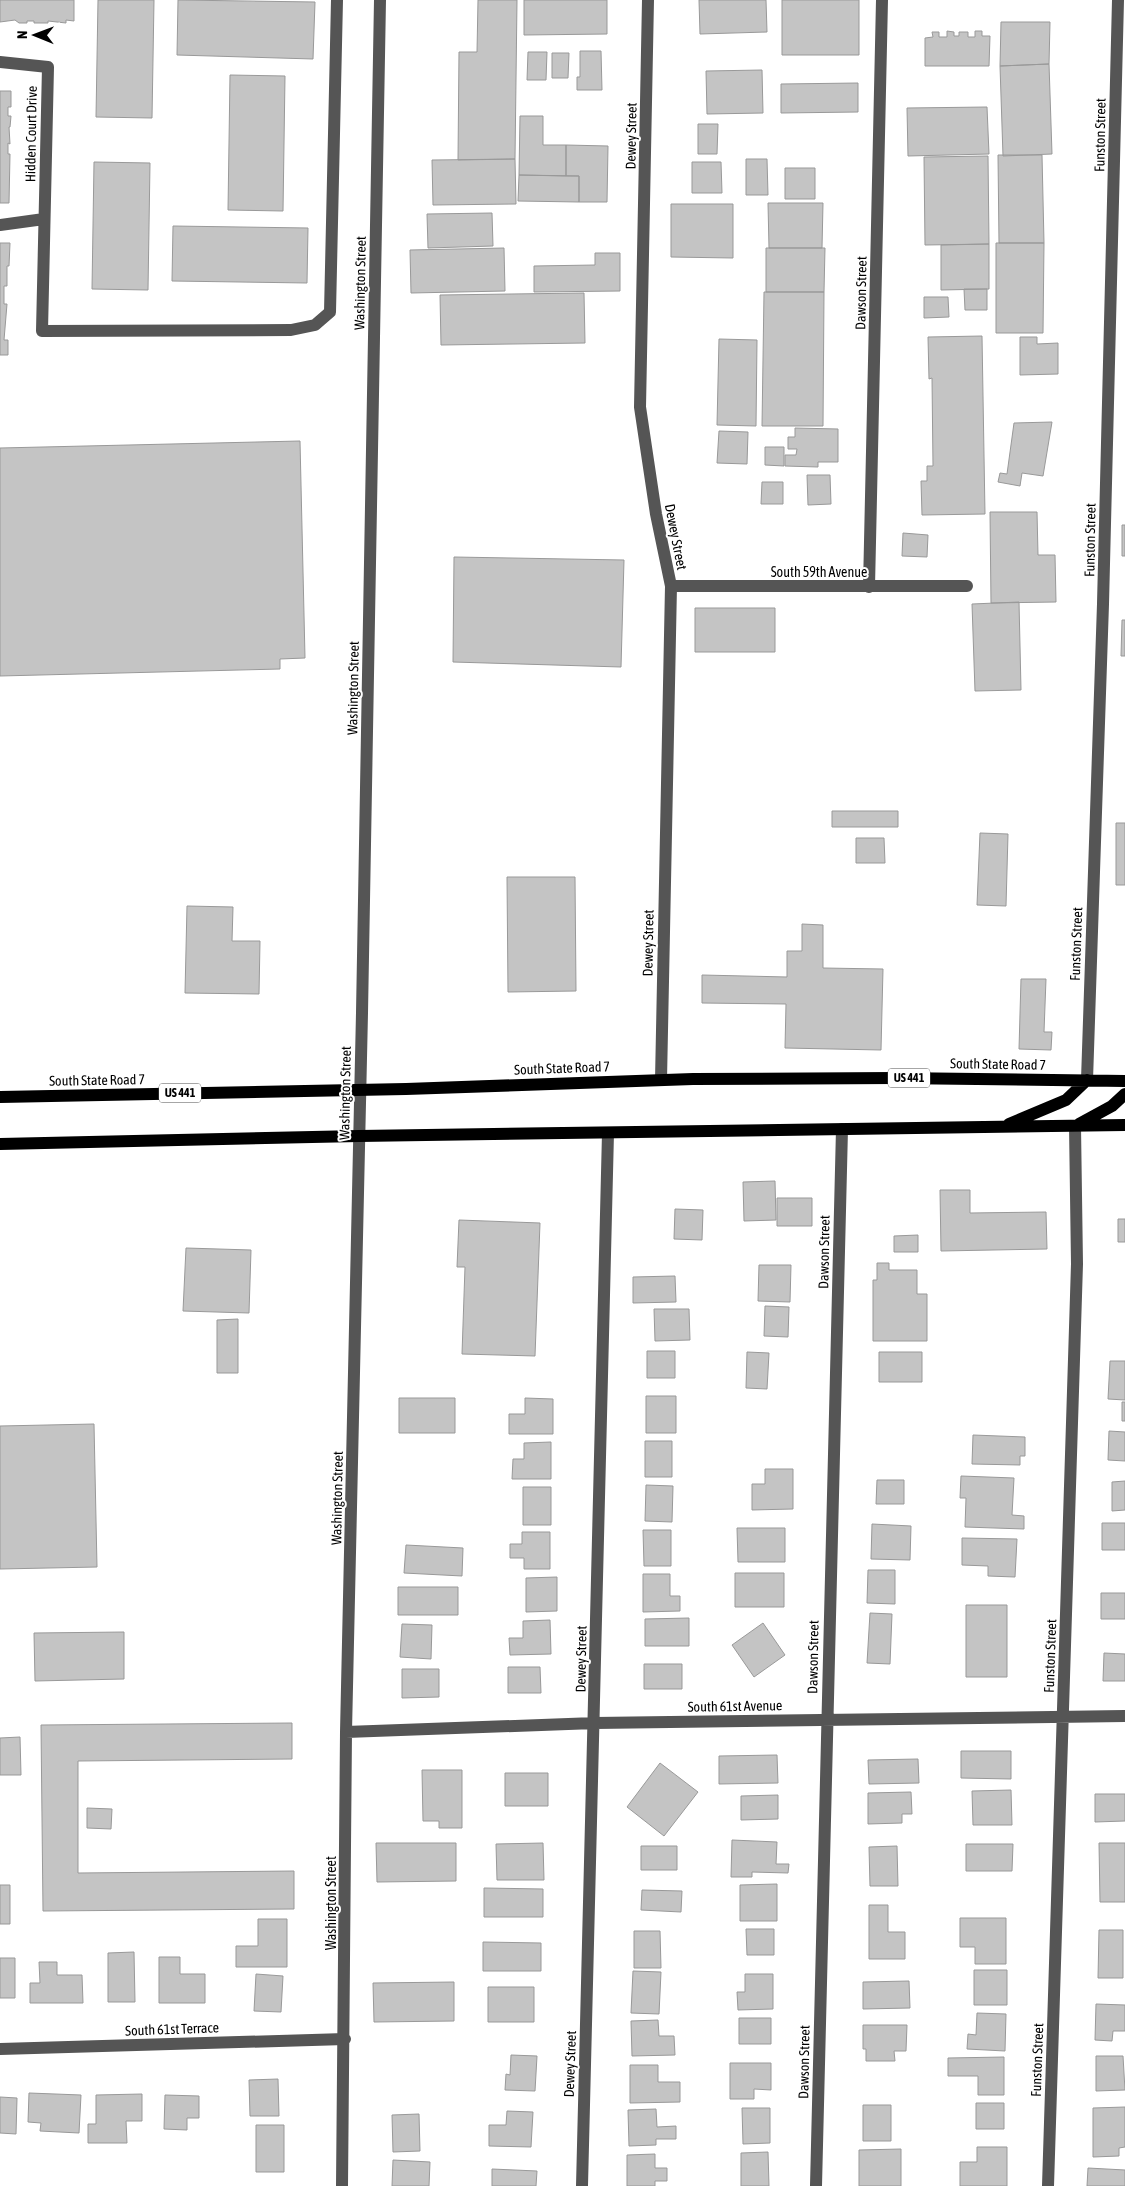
<svg xmlns="http://www.w3.org/2000/svg" width="1125" height="2186" font-family="'Asap Condensed',sans-serif">
  <style>
    .building { fill: #c4c4c4; stroke: #999 }
    .lines { fill: none; stroke-linecap: round; stroke-linejoin: round }
    .minor { stroke: #555; stroke-width: 12 }
    .major { stroke: #000; stroke-width: 12 }
    .labels { text-anchor: middle; dominant-baseline: central; stroke-width: 4; stroke-linejoin: round; paint-order: stroke }
    .shield { fill: #fff; stroke: #4c4c4c; stroke-width: 1 }
    .shield-label { font-size: 12px; font-weight: bold; fill: #000 }
    .street-label { font-size: 14px; fill: #000; stroke: #fff }
  </style>
  <rect width="100%" height="100%" fill="#fff"/>
  <!-- building -->
  <path class="building" d="M0,0H74V21L66,20V23L48,21V23H34V21H27V23H19L15,20L0,22Z
    M98,0H154L152,118L96,117Z
    M178,0L315,2L313,59L177,55Z
    M478,0H517L515,159L458,160L459,52H477Z
    M524,0H607V34L524,35Z
    M699,0H766L767,32L700,34Z
    M782,0H859V55H782Z
    M1001,22H1050L1049,64L1000,66Z
    M947,31L954,32V36H959V32H968V37H975V31H982V36H990L989,66H925V38L933,37L932,32H939V37H947Z
    M580,51H601L602,90H577V77H580Z
    M528,52H547L546,80H527Z
    M552,53H569L568,78H552Z
    M1049,64L1052,154L1003,156L1000,66Z
    M762,70L763,113L707,114L706,71Z
    M230,75L285,76L283,211L228,210Z
    M858,83V112L781,113V84Z
    M0,91H11V107H8V116H11L10,127H9L10,144L8,143V154H10L9,203H0Z
    M987,107L989,154L908,156L907,108Z
    M520,116H543V145H566V176L519,175Z
    M698,124H718L717,154H698Z
    M566,145L608,146L607,202H579V176H566Z
    M998,155H1042L1044,243H999Z
    M988,156L989,244L925,245L924,157Z
    M515,159L516,204L433,205L432,160Z
    M746,159H767L768,195H746Z
    M94,162L150,163L148,290L92,289Z
    M692,162H721L722,193H692Z
    M785,168H815V199H785Z
    M519,175L579,176V202L518,201Z
    M768,203H823L822,248H769Z
    M671,204H733V258L671,257Z
    M492,213L493,246L428,248L427,214Z
    M173,226L308,228L307,283L172,281Z
    M0,243H10L9,266H7V286H4V304H7L4,340H8V355H0Z
    M996,243H1044L1043,333H996Z
    M989,244V289L941,290V245Z
    M504,248L505,291L411,293L410,250Z
    M766,248H825L824,292H766Z
    M595,253H620V291L534,292V266L595,265Z
    M964,289H987V310H965Z
    M764,292H824L823,426H762Z
    M584,293L585,343L441,345L440,295Z
    M924,297H948L949,317L924,318Z
    M982,336L985,514L922,515L921,481H927V466H933L932,378L929,379L928,337Z
    M1020,337H1037V344L1058,343V374L1020,375Z
    M719,339L757,340L756,426L717,425Z
    M1052,422L1043,476L1022,473L1020,486L998,482L1000,473L1007,474L1014,423Z
    M795,428L838,429V462H818V467L785,466V455H796L797,449H788V437H795Z
    M719,431L748,432L747,464L717,463Z
    M300,441L305,658L280,659V669L0,676V448Z
    M765,447H784V466L765,465Z
    M807,475H830L831,504L808,505Z
    M762,482H783V504H761Z
    M990,512H1037L1038,555H1055L1056,602L991,603Z
    M1122,525H1125V556H1122Z
    M903,533L928,535L927,557L902,556Z
    M454,557L624,560L621,667L453,662Z
    M1019,602L1021,690L975,691L972,604Z
    M695,608H775V652H695Z
    M1122,620H1125V656H1121Z
    M832,811H898V827H832Z
    M1116,823H1125V885H1116Z
    M980,833L1008,834L1006,906L977,905Z
    M856,838H884L885,863H856Z
    M507,877H575L576,991L508,992Z
    M187,906L233,907L232,941H260L259,994L185,993Z
    M802,924L823,925V968L883,969L881,1050L785,1048L786,1004L702,1003V975L787,977V951H802Z
    M1021,979H1046L1044,1032H1052L1051,1050L1019,1049Z
    M775,1181L776,1220L744,1221L743,1182Z
    M940,1190H970V1213L1046,1212L1047,1249L941,1251Z
    M777,1198H812V1226H777Z
    M675,1209L703,1210L702,1240L674,1239Z
    M1118,1219H1125V1242H1118Z
    M459,1220L540,1223L535,1356L462,1354L465,1267H457Z
    M918,1235V1252H894V1236Z
    M186,1248L251,1250L249,1313L183,1311Z
    M877,1263H889V1270H917V1294H927V1341H873V1280H877Z
    M759,1265H791L790,1302L758,1301Z
    M675,1276L676,1302L633,1303V1277Z
    M765,1306L789,1307L788,1337L764,1336Z
    M654,1309H689L690,1340L655,1341Z
    M238,1319V1373H217V1320Z
    M647,1351H675V1378H647Z
    M747,1352L769,1353L767,1389L746,1388Z
    M879,1352H922V1382H879Z
    M1110,1361H1125V1400L1108,1399Z
    M646,1396H676V1433H646Z
    M399,1398H455V1433H399Z
    M525,1398L553,1399V1434H509V1414H525Z
    M1122,1402H1125V1421H1122Z
    M94,1424L97,1567L0,1569V1426Z
    M1109,1431L1125,1432V1461L1108,1460Z
    M973,1435L1025,1437V1456H1020V1465L972,1464Z
    M645,1441H672V1477H645Z
    M551,1442V1479H512L513,1459H524V1443Z
    M765,1469H793V1509L752,1510V1484H765Z
    M961,1476L1014,1478L1012,1515L1024,1516V1529L965,1527L966,1498H960Z
    M877,1480H904V1504H876Z
    M1125,1481V1510L1112,1511V1482Z
    M646,1485L673,1486L672,1522L645,1521Z
    M523,1487H551V1525H523Z
    M1102,1523H1125V1550H1102Z
    M872,1524L911,1526L910,1560L871,1559Z
    M737,1528H785V1562H738Z
    M643,1530H671V1566H644Z
    M522,1532H550V1569H524V1558H510V1544H522Z
    M962,1538L1017,1539L1015,1577L988,1576V1566L962,1565Z
    M406,1545L463,1548L462,1576L404,1573Z
    M868,1570H895V1604L867,1603Z
    M735,1573H784V1607H735Z
    M643,1574H670V1596H680V1611L643,1612Z
    M557,1577V1611L526,1612V1578Z
    M398,1587H458V1615H398Z
    M1101,1593H1125V1619H1101Z
    M966,1605H1007V1677H966Z
    M870,1613L892,1614L890,1664L867,1663Z
    M689,1618V1646H645V1619Z
    M550,1620L551,1654L510,1655L509,1638H523V1621Z
    M763,1623L785,1655L754,1677L732,1645Z
    M402,1624L432,1625L431,1659L400,1657Z
    M124,1632V1679L35,1681L34,1633Z
    M1104,1653L1125,1654V1681H1103Z
    M644,1664H682V1689H644Z
    M508,1667H540L541,1693H508Z
    M402,1669H439V1697L402,1698Z
    M292,1723V1759L78,1761V1873L294,1871V1909L43,1911L41,1725Z
    M20,1737L21,1775H0V1738Z
    M961,1751H1011V1779L961,1778Z
    M777,1755L778,1783L719,1784V1756Z
    M918,1759L919,1783L869,1784L868,1760Z
    M660,1763L698,1792L664,1836L627,1807Z
    M422,1770H462V1828H439V1821H423Z
    M505,1773H548V1806H505Z
    M1011,1790L1012,1825H973L972,1791Z
    M911,1792L912,1814H902V1823L868,1824V1793Z
    M1095,1794H1125V1821L1095,1822Z
    M778,1795V1819L741,1820V1796Z
    M87,1808L112,1809L111,1829L87,1828Z
    M732,1840L777,1842L776,1864H789L788,1873L752,1872V1877H731Z
    M376,1843H456V1881L377,1882Z
    M543,1843L544,1880H497L496,1844Z
    M1099,1843H1125V1902H1100Z
    M966,1844H1013L1012,1871H966Z
    M641,1846H677V1870H641Z
    M897,1846L898,1886H870L869,1847Z
    M777,1884V1921H740V1885Z
    M0,1885H10V1924H0Z
    M484,1888L543,1889V1917H484Z
    M642,1890L682,1891L681,1912L641,1910Z
    M869,1905H888V1932H905V1959H869Z
    M960,1918H1006V1964H975V1947H960Z
    M258,1919H287V1967H236V1946H258Z
    M746,1929H774V1955H747Z
    M1099,1930H1123V1978H1098Z
    M634,1931H660L661,1968H634Z
    M483,1942L541,1943V1971H483Z
    M134,1952L135,2002H108V1953Z
    M159,1957H180V1974H205V2003H159Z
    M0,1958H15V1998H0Z
    M39,1962H57V1975H82L83,2003H30V1983H40Z
    M974,1970H1007V2005H974Z
    M633,1971L661,1972L659,2014L631,2013Z
    M256,1974L283,1976L281,2012L254,2011Z
    M745,1974H773V2009L738,2010L737,1992H745Z
    M909,1981L910,2008L863,2009V1982Z
    M454,1982V2021L374,2022L373,1983Z
    M488,1987H534V2022H488Z
    M1096,2004L1125,2005V2031H1113L1112,2041L1095,2040Z
    M977,2013L1006,2014L1005,2051L967,2049L968,2034L976,2035Z
    M739,2018H771V2044H739Z
    M658,2020L659,2036H674L675,2055L632,2056L631,2021Z
    M863,2025H907L906,2051H894L895,2061H866V2049H863Z
    M511,2055L537,2056L535,2091L505,2090L506,2074L510,2075Z
    M1096,2056H1123L1125,2090L1096,2091Z
    M1004,2057V2095H978V2076H948V2058Z
    M730,2063H771V2090L754,2089V2099H730Z
    M630,2065H658V2082H680V2102L630,2103Z
    M278,2079L279,2116H250L249,2080Z
    M29,2093L81,2095L79,2133L40,2131L41,2123L28,2122Z
    M142,2094V2121H126L127,2143H88V2124H96V2095Z
    M165,2095L199,2096V2118H187V2130L164,2129Z
    M0,2097L17,2098L16,2134L0,2133Z
    M976,2103H1004V2129H976Z
    M863,2105H891V2141H863Z
    M1125,2107V2147L1119,2148V2156L1093,2157V2108Z
    M742,2108H770V2143L743,2144Z
    M656,2109L657,2127L676,2126V2139H656V2145L629,2146L628,2110Z
    M507,2111L533,2112L531,2147L489,2146V2125H506Z
    M419,2114L420,2151L393,2152L392,2115Z
    M256,2125H284V2172H256Z
    M977,2147H1007V2186H960V2162H977Z
    M901,2149V2186H859V2150Z
    M768,2152L769,2186H741V2153Z
    M655,2154V2168H667V2181H655V2186H627V2155Z
    M393,2160L430,2162L429,2186H392Z
    M1088,2168L1125,2170V2186H1087Z
    M492,2169L537,2171L536,2186H492Z"/>
  <g class="lines">
    <!-- minor -->
    <path class="minor" d="M648,0L640,407L656,514L671,586L661,1080
      M0,62L48,67L42,331L291,330L315,325L330,312L337,0
      M0,225L44,219
      M671,586H967
      M869,587L882,0
      M1087,1080L1103,604L1118,0
      M346,1732L595,1723L1125,1716
      M0,2049L345,2039
      M342,2186L346,1732L362,1013L380,0
      M582,2186L608,1133
      M816,2186L842,1129
      M1048,2186L1077,1264L1075,1126"/>
    <!-- major -->
    <path class="major" d="M0,1097L406,1089L693,1079L895,1078L1125,1081
      M1009,1124L1066,1100L1087,1080
      M1079,1124L1112,1106L1125,1094
      M0,1144L359,1136L1125,1125"/>
  </g>
  <g class="labels">
    <!-- shield labels -->
    <g class="shield">
      <rect x="888" y="1068.5" width="42" height="19" rx="4"/>
      <rect x="159" y="1083.5" width="42" height="19" rx="4"/>
    </g>
    <g class="shield-label">
      <text x="909" y="1078">US 441</text>
      <text x="180" y="1093">US 441</text>
    </g>
    <!-- street labels -->
    <g class="street-label">
      <text transform="translate(31 134) rotate(-89)">Hidden Court Drive</text>
      <text transform="translate(1100 135) rotate(-89)">Funston Street</text>
      <text transform="translate(631 136) rotate(-89)">Dewey Street</text>
      <text transform="translate(360 283) rotate(-89)">Washington Street</text>
      <text transform="translate(861 293) rotate(-89)">Dawson Street</text>
      <text transform="translate(676 537) rotate(79)">Dewey Street</text>
      <text transform="translate(1090 540) rotate(-89)">Funston Street</text>
      <text x="819" y="572">South 59th Avenue</text>
      <text transform="translate(353 688) rotate(-89)">Washington Street</text>
      <text transform="translate(648 943) rotate(-89)">Dewey Street</text>
      <text transform="translate(1076 944) rotate(-88)">Funston Street</text>
      <text transform="translate(998 1064) rotate(1)">South State Road 7</text>
      <text transform="translate(562 1068) rotate(-2)">South State Road 7</text>
      <text transform="translate(97 1080) rotate(-1)">South State Road 7</text>
      <text transform="translate(345 1093) rotate(-89)">Washington Street</text>
      <text transform="translate(824 1252) rotate(-89)">Dawson Street</text>
      <text transform="translate(337 1498) rotate(-89)">Washington Street</text>
      <text transform="translate(1050 1656) rotate(-88)">Funston Street</text>
      <text transform="translate(813 1657) rotate(-89)">Dawson Street</text>
      <text transform="translate(581 1659) rotate(-89)">Dewey Street</text>
      <text transform="translate(735 1706) rotate(-1)">South 61st Avenue</text>
      <text transform="translate(331 1903) rotate(-90)">Washington Street</text>
      <text transform="translate(172 2029) rotate(-2)">South 61st Terrace</text>
      <text transform="translate(1037 2060) rotate(-88)">Funston Street</text>
      <text transform="translate(804 2062) rotate(-89)">Dawson Street</text>
      <text transform="translate(570 2064) rotate(-88)">Dewey Street</text>
    </g>
  </g>
  <!-- north arrow -->
  <g transform="translate(35 35) rotate(271)" stroke="#ffffff" stroke-width="4" paint-order="stroke">
  <path d="M0-4L9 19L0 12L-9 19Z" fill="#000000"/>
  <text y="-8" font-size="14" font-weight="bold" text-anchor="middle" fill="#000000">N</text>
  </g>
</svg>
